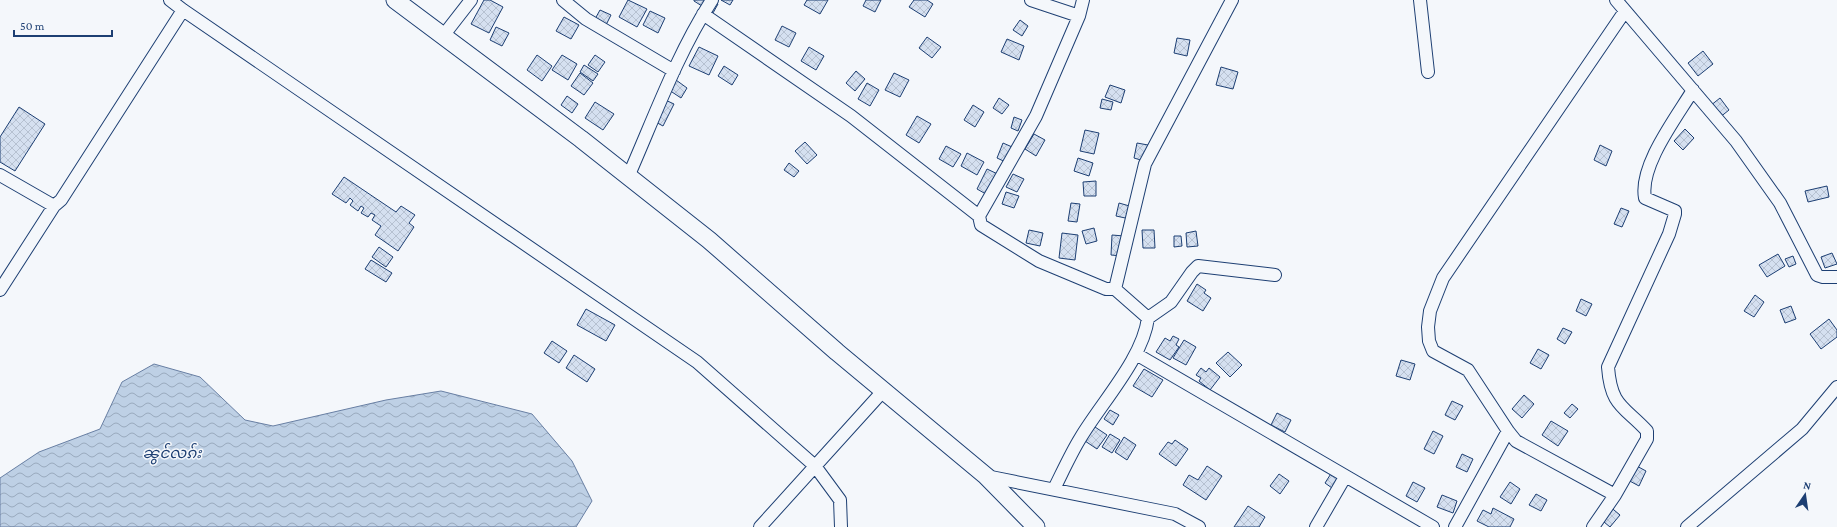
<svg xmlns="http://www.w3.org/2000/svg" width="1837" height="527" font-family="'Crimson Pro','Noto Sans Myanmar',serif">
  <style>
    .water { fill: url(#water-waves); stroke: #687fa3 }
    .building { fill: url(#building-cross-hatch); stroke: #1d3f73 }
    .lines { fill: none; stroke-linecap: round; stroke-linejoin: round }
    .minor-casing { stroke: #1d3f73; stroke-width: 14 }
    .secondary-casing { stroke: #1d3f73; stroke-width: 19 }
    .minor { stroke: #f4f7fb; stroke-width: 12 }
    .secondary { stroke: #f4f7fb; stroke-width: 17 }
    .labels { text-anchor: middle; dominant-baseline: central; stroke-width: 3; stroke-linejoin: round; paint-order: stroke }
    .water-label { font-size: 15px; font-style: italic; fill: #1d3f73; stroke: #f4f7fb }
  </style>
  <defs>
    <pattern id="water-waves" width="16" height="10" patternUnits="userSpaceOnUse"><rect width="16" height="10" fill="#bed0e5"/><path d="M0 5q4-4 8 0t8 0" fill="none" stroke="#9aaabe"/></pattern>
    <pattern id="building-cross-hatch" width="8" height="8" patternUnits="userSpaceOnUse"><rect width="8" height="8" fill="#d5e0f0"/><path d="M0 0l8 8M0 8l8-8" fill="none" stroke="#b6c1d1"/></pattern>
  </defs>
  <rect width="100%" height="100%" fill="#f4f7fb"/>
  <!-- water -->
  <path class="water" d="M154,364L200,377L245,420L273,426L386,400L441,391L532,414L572,461L592,501L576,527H0V478L39,452L100,429L122,382Z"/>
  <!-- building -->
  <path class="building" d="M484,0H490L503,7L489,33L471,24Z
    M628,0L647,9L637,27L619,17Z
    M694,0H711L718,4L713,13L694,1Z
    M721,0H733L730,5Z
    M807,0H828L820,14L804,5Z
    M866,0H881L875,12L863,6Z
    M914,0H927L933,4L925,17L909,7Z
    M600,10L611,15L606,25L595,19Z
    M650,11L665,18L658,33L643,25Z
    M564,17L579,25L571,39L556,31Z
    M1020,20L1028,26L1022,36L1013,30Z
    M782,26L796,33L789,47L775,40Z
    M496,27L509,33L502,46L490,40Z
    M927,37L941,47L932,58L919,48Z
    M1177,38L1190,40L1187,56L1174,53Z
    M1007,39L1024,46L1019,60L1001,52Z
    M699,47L718,56L709,75L689,66Z
    M809,47L824,56L816,70L801,61Z
    M1703,51L1713,64L1698,76L1688,63Z
    M537,55L552,66L542,81L527,70Z
    M562,55L577,64L568,80L552,70Z
    M595,55L605,62L598,72L588,65Z
    M584,65L598,74L593,81L580,72Z
    M724,66L738,75L732,85L718,76Z
    M1221,67L1238,72L1233,89L1216,85Z
    M856,71L865,79L855,91L846,83Z
    M580,73L593,83L584,95L571,86Z
    M894,73L909,80L900,97L885,90Z
    M676,80L687,88L681,98L669,90Z
    M867,83L879,90L870,106L858,99Z
    M1110,85L1125,90L1121,103L1105,97Z
    M567,96L578,104L572,113L561,105Z
    M661,98L674,104L663,126L650,119Z
    M999,98L1009,105L1002,114L993,108Z
    M1720,98L1729,110L1719,118L1710,106Z
    M1102,99L1113,102L1111,110L1100,108Z
    M595,102L614,114L603,130L585,118Z
    M973,105L984,112L975,127L964,120Z
    M19,107L45,124L15,171L0,162V137Z
    M917,116L931,124L919,143L906,135Z
    M1014,117L1022,120L1018,131L1011,128Z
    M1685,129L1694,138L1683,150L1674,141Z
    M1085,130L1099,133L1094,154L1080,151Z
    M1034,134L1045,140L1036,156L1025,149Z
    M805,142L817,155L807,164L795,151Z
    M1003,143L1019,150L1012,165L997,158Z
    M1137,143L1148,145L1144,161L1134,158Z
    M1600,145L1612,151L1606,166L1594,160Z
    M946,146L961,154L953,167L939,159Z
    M967,153L984,162L977,175L961,166Z
    M1078,158L1093,163L1089,176L1074,171Z
    M789,163L799,171L794,177L784,170Z
    M987,169L1004,177L993,198L977,189Z
    M1013,174L1024,179L1017,192L1006,187Z
    M344,177L396,212L401,206L415,215L409,223L414,227L398,251L375,235L381,226L372,220L375,215L371,213L368,217L361,213L364,208L361,206L358,211L350,205L353,201L350,198L346,203L332,194Z
    M1096,181V196H1084L1083,182Z
    M1827,186L1829,197L1808,202L1805,191Z
    M1006,192L1019,196L1014,208L1002,204Z
    M1071,203L1080,204L1077,222L1068,221Z
    M1119,203L1133,207L1130,219L1116,216Z
    M1621,208L1629,211L1622,227L1614,224Z
    M1094,228L1097,241L1086,244L1082,231Z
    M1029,230L1043,233L1040,246L1026,243Z
    M1142,230H1154L1155,248H1143Z
    M1196,231L1198,246L1187,247L1186,233Z
    M1062,233L1078,235L1075,260L1059,258Z
    M1112,235L1124,236L1122,256L1111,255Z
    M1174,236H1181L1182,246L1174,247Z
    M379,247L393,257L386,267L372,257Z
    M1832,253L1837,264L1825,268L1821,257Z
    M1778,254L1785,266L1767,277L1759,265Z
    M1793,256L1796,264L1789,267L1785,259Z
    M371,260L392,273L386,282L365,269Z
    M1197,284L1206,290L1204,293L1211,298L1203,311L1187,301Z
    M1755,295L1764,302L1754,317L1744,311Z
    M1581,299L1592,304L1586,316L1576,311Z
    M1791,306L1796,319L1785,323L1780,310Z
    M586,309L615,325L606,341L577,325Z
    M1829,319L1837,330V337L1821,349L1810,334Z
    M1563,328L1572,332L1565,344L1557,339Z
    M1173,336L1179,339L1176,345L1179,347L1170,360L1156,352L1165,338L1170,341Z
    M1184,340L1196,347L1186,365L1173,358Z
    M552,341L567,351L559,363L544,353Z
    M1538,349L1549,355L1541,369L1530,363Z
    M1228,352L1242,365L1230,377L1216,363Z
    M574,355L595,369L587,382L566,368Z
    M1401,360L1415,364L1410,380L1396,376Z
    M1201,368L1206,372L1209,368L1220,377L1210,390L1199,381L1201,378L1196,375Z
    M1144,369L1163,380L1152,397L1133,386Z
    M1524,395L1534,404L1522,418L1512,409Z
    M1452,401L1463,406L1455,420L1445,415Z
    M1572,404L1578,409L1570,418L1564,413Z
    M1110,410L1119,415L1113,425L1104,419Z
    M1277,413L1291,420L1285,432L1271,425Z
    M1551,421L1568,431L1558,446L1542,435Z
    M1092,425L1107,435L1097,449L1082,439Z
    M1433,431L1443,436L1434,454L1424,449Z
    M1110,434L1120,440L1112,453L1102,447Z
    M1124,437L1136,445L1127,460L1115,452Z
    M1175,440L1188,449L1176,466L1159,454L1168,442L1172,444Z
    M1462,454L1473,459L1467,472L1456,467Z
    M1633,464L1646,471L1639,486L1626,479Z
    M1207,466L1222,476L1206,500L1183,485L1189,475L1198,480Z
    M1332,472L1339,477L1332,488L1325,483Z
    M1279,474L1289,481L1280,494L1270,486Z
    M1413,482L1425,488L1417,502L1406,496Z
    M1510,482L1520,489L1511,504L1500,497Z
    M1536,494L1547,500L1541,511L1529,505Z
    M1442,495L1457,501L1453,513L1437,507Z
    M1608,505L1620,515L1610,527L1598,517Z
    M1248,506L1265,517L1259,527H1234Z
    M1493,508L1514,519L1510,527H1489L1477,521L1483,510L1491,514Z"/>
  <g class="lines">
    <!-- minor casing -->
    <g class="minor-casing">
      <path id="minor" d="M170,0L183,10L697,362L815,466L840,500L841,527
        M563,0L586,19L674,71
        M1031,0L1079,16
        M1420,0L1428,72
        M1616,0L1736,141L1780,203L1817,275L1823,277H1837
        M703,14L851,116L979,216L981,225L1039,261L1106,289H1115L1148,318C1143,358 1102,402 1081,437C1071,453 1063,471 1054,489
        M443,36L471,0
        M0,175L54,206
        M628,177C654,118 677,54 712,0
        M979,216L1036,116L1079,16L1083,0
        M1115,289L1145,164L1232,0
        M0,290L54,206L61,200L183,10
        M1148,318L1171,302L1192,272L1198,266L1275,275
        M1136,354L1433,527
        M986,476L1175,514L1199,527
        M1615,495L1516,441L1508,431L1468,370L1433,351L1429,341L1428,327L1430,311L1443,278L1625,11
        M760,527L884,390
        M1316,527L1345,477
        M1455,527L1508,431
        M1593,527L1615,495L1647,439V431C1624,406 1611,407 1608,367L1669,234L1675,214V211L1645,198C1639,166 1676,118 1693,90
        M1687,527L1802,429L1837,387"/>
    </g>
    <!-- secondary casing -->
    <g class="secondary-casing">
      <path id="secondary" d="M395,0L581,139L709,240L837,352L986,476L1036,527"/>
    </g>
    <!-- minor -->
    <use href="#minor" class="minor"/>
    <!-- secondary -->
    <use href="#secondary" class="secondary"/>
  </g>
  <g class="labels">
    <!-- water labels -->
    <g class="water-label">
      <text x="172" y="453">ၼွင်လၵ်း</text>
    </g>
  </g>
  <!-- north arrow -->
  <g transform="translate(1805 495) rotate(13)" stroke="#f4f7fb" stroke-width="3" paint-order="stroke">
  <path d="M0-3L7 15L0 10L-7 15Z" fill="#1d3f73"/>
  <text y="-6" font-size="11" font-weight="bold" text-anchor="middle" fill="#1d3f73">N</text>
  </g>
  <!-- scale -->
  <path d="M14 30v6h98v-6" fill="none" stroke="#1d3f73" stroke-width="2"/>
  <text x="20" y="30" font-size="12" fill="#1d3f73" stroke="#f4f7fb" stroke-width="3" paint-order="stroke">50 m</text>
</svg>
